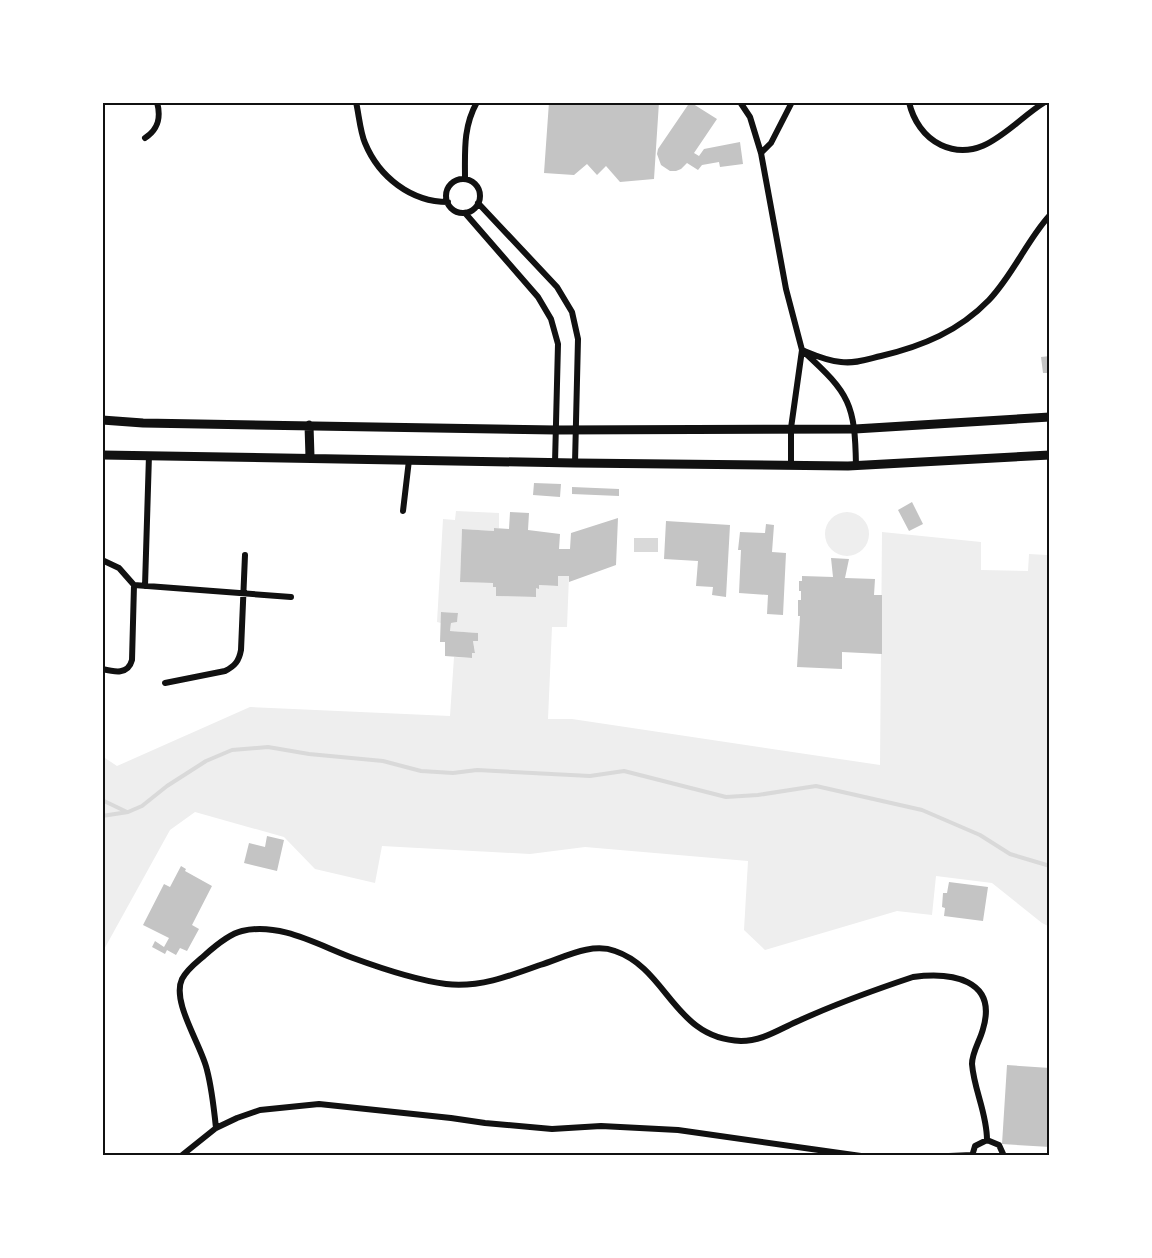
<svg xmlns="http://www.w3.org/2000/svg" width="1152" height="1258" font-family="'Titillium Web',sans-serif">
  <style>
    .green { fill: #eee }
    .water { fill: #d9d9d9 }
    .lines { fill: none; stroke-linecap: round; stroke-linejoin: round }
    .stream { stroke: #d9d9d9; stroke-width: 4 }
    .building { fill: #c4c4c4 }
    .minor { stroke: #111; stroke-width: 6 }
    .secondary { stroke: #111; stroke-width: 9 }
    .neatline { fill: none; stroke: #111; stroke-width: 2 }
  </style>
  <rect width="100%" height="100%" fill="#fff"/>
  <!-- green -->
  <path class="green" d="M456,511L499,513V528H494V531L462,529L460,582L493,583L496,587V596L536,597V588H539V585L557,586L558,576H569L567,627H552L548,719H572L880,765L882,532L981,542V570L1028,571L1029,554L1047,555L1050,629V927L1042,923L992,883L936,876L932,915L897,911L765,950L744,930L748,861L585,847L530,854L382,846L375,883L315,869L284,837L195,812L170,830L102,953V756L117,766L250,707L450,716L454,657L472,658V653L475,652L473,641H478V633L450,631L451,623L457,622L458,613L442,612L441,623L437,622L443,519L455,520Z
    M825 534a22 22 0 1 1 44 0a22 22 0 1 1-44 0Z"/>
  <!-- water -->
  <path class="water" d="M634,538H658V552H634Z"/>
  <g class="lines">
    <!-- stream -->
    <path class="stream" d="M102,800L127,812
      M102,816L128,812L142,806L167,786L206,761L232,750L268,747L309,754L383,761L421,771L453,773L477,770L590,776L624,771L726,797L758,795L816,786L922,810L980,835L1010,854L1050,866"/>
  </g>
  <!-- building -->
  <path class="building" d="M549,102H659L654,179L620,182L606,166L597,175L587,164L574,175L544,173Z
    M690,102L717,119L694,153L699,156L704,149L740,142L743,164L720,167L719,162L702,165L698,170L687,163L681,169L676,171H670L661,165L657,154L658,149Z
    M1050,356V373H1043L1041,357Z
    M534,483L561,484L560,497L533,495Z
    M572,487L619,489V496L572,494Z
    M912,502L923,524L909,531L898,510Z
    M510,512L529,513L528,530L560,534L559,549H570L571,533L618,518L616,565L569,582V576H558V586L539,585V589L536,588V597L496,596V587H493V583L460,582L462,529L494,531V528L509,529Z
    M666,521L730,525L726,597L712,595L713,587L696,586L698,561L664,559Z
    M766,524L774,525L772,552L786,553L783,615L767,614L768,595L739,593L741,550H738L740,532L765,533Z
    M831,558L849,559L845,578L875,579L874,595H882V654L842,652V669L797,667L800,616H798V600H801V591H799V581H802V576L833,577Z
    M441,612L458,613L457,622L451,623L450,631L478,633V641H473L475,653H472V658L445,656V642H440Z
    M267,836L284,840L277,871L244,863L249,843L265,847Z
    M181,866L186,869L185,871L212,886L192,925L199,929L187,951L180,948L176,955L167,950L165,954L152,947L155,941L164,947L169,938L143,925L164,884L170,887Z
    M949,882L988,887L983,921L944,916L945,908L942,907L943,893H947Z
    M1007,1065L1050,1068V1147L1002,1144Z"/>
  <g class="lines">
    <!-- minor -->
    <path class="minor" d="M356,102C359,115 360,131 365,143C379,177 411,202 448,202
      M740,102L750,117L761,153L786,289L802,350L791,428V465
      M909,102C913,120 924,137 941,145C983,165 1012,122 1045,102
      M145,138C159,129 161,117 157,102
      M761,153L771,143L792,102
      M465,179C465,151 463,127 477,102
      M446 196a17 17 0 1 1 34 0a17 17 0 1 1-34 0Z
      M478,203L557,287L572,312L578,339L575,463
      M465,213L538,297L551,319L558,344L555,463
      M802,350C814,355 827,361 841,362C855,364 868,359 881,356C923,346 959,331 989,300C1013,275 1027,240 1050,215
      M804,352C850,394 855,404 856,466
      M403,511L409,460
      M102,560L119,568L134,585L132,660C128,675 115,672 102,669
      M134,585L291,597
      M145,586L149,455
      M165,683L225,671C235,666 239,661 241,650L245,555
      M216,1128C214,1109 212,1089 207,1070C202,1046 171,1002 182,979C187,969 197,962 205,955C215,946 229,934 242,931C280,922 318,945 353,958C383,969 415,980 446,984C478,988 510,976 540,965C563,958 591,942 615,951C668,969 674,1039 741,1041C762,1041 778,1030 796,1022C833,1005 874,990 913,977C951,972 998,979 983,1029C980,1041 972,1052 972,1064C974,1090 987,1113 987,1140
      M181,1156L216,1128L237,1118L260,1110L319,1104L451,1118L485,1123L552,1129L601,1126L678,1130L861,1156
      M949,1156L972,1155
      M972,1156L975,1146L987,1140L999,1145L1004,1156"/>
    <!-- secondary -->
    <path class="secondary" d="M102,420L143,423L556,430L855,429L1050,417
      M309,425L310,457
      M102,455L575,463L848,466L1050,455"/>
  </g>
  <!-- border -->
  <rect width="1152" height="1258" fill="none" stroke="#ffffff" stroke-width="207"/>
  <rect x="104" y="104" width="944" height="1050" class="neatline"/>
</svg>
